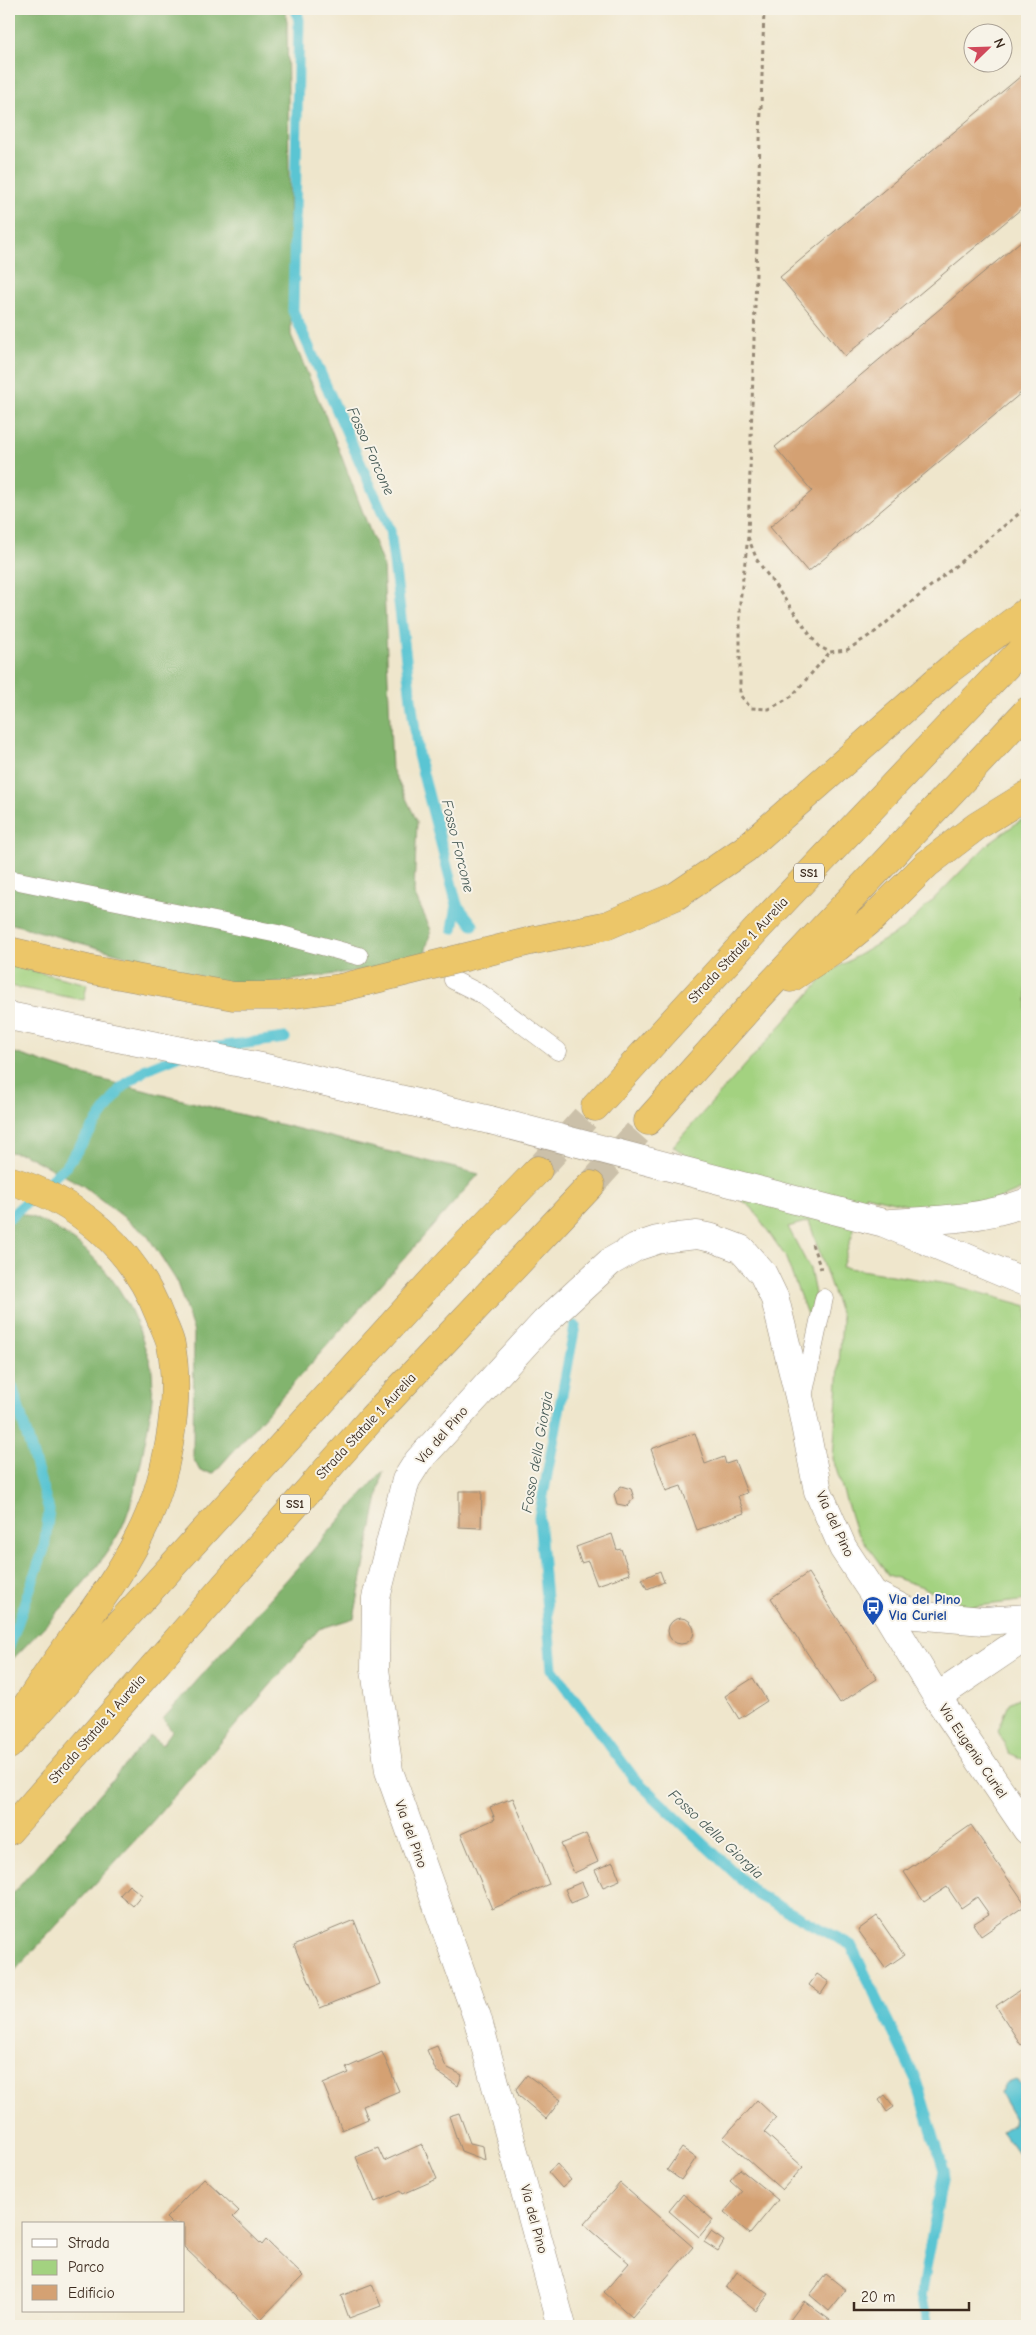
<svg xmlns="http://www.w3.org/2000/svg" width="1036" height="2335" font-family="'Comic Neue',sans-serif">
  <style>
    .green { fill: #a3d280; stroke: #6f7e4f }
    .forest { fill: #82b46e; stroke: #5e6f46 }
    .water { fill: #5ac5d3; stroke: #4a7878 }
    .lines { fill: none; stroke-linecap: round; stroke-linejoin: round }
    .stream { stroke: #5ac5d3; stroke-width: 11 }
    .building { fill: #d4a173 }
    .trunk-tunnel { stroke: #cbc0a9; stroke-width: 28; stroke-dasharray: 28 14; stroke-linecap: butt }
    .service-casing { stroke: #958875; stroke-width: 19 }
    .minor-casing { stroke: #958875; stroke-width: 29 }
    .tertiary-casing { stroke: #958875; stroke-width: 29 }
    .trunk-casing { stroke: #958875; stroke-width: 29 }
    .path { stroke: #958875; stroke-width: 3; stroke-dasharray: 4 4; stroke-linecap: butt }
    .service { stroke: #fff; stroke-width: 18 }
    .minor { stroke: #fff; stroke-width: 28 }
    .tertiary { stroke: #fff; stroke-width: 28 }
    .trunk { stroke: #ecc669; stroke-width: 28 }
    .tertiary-bridge-casing { stroke: #958875; stroke-width: 29; stroke-linecap: butt }
    .trunk-bridge-casing { stroke: #958875; stroke-width: 29; stroke-linecap: butt }
    .tertiary-bridge { stroke: #fff; stroke-width: 28 }
    .trunk-bridge { stroke: #ecc669; stroke-width: 28 }
    .labels { text-anchor: middle; dominant-baseline: central; stroke-width: 4; stroke-linejoin: round; paint-order: stroke }
    .shield { fill: #f7f3e8; stroke: #73665b; stroke-width: 1 }
    .shield-label { font-size: 12px; font-weight: bold; fill: #3b2a1e }
    .street-label { font-size: 14px; fill: #3b2a1e; stroke: #f7f3e8 }
    .transit-label { font-size: 14px; font-weight: bold; fill: #164399; stroke: #f7f3e8; text-anchor: start }
    .water-label { font-size: 15px; font-style: italic; fill: #445854; stroke: #f7f3e8 }
  </style>
  <rect width="100%" height="100%" fill="#f7f3e8"/>
  <filter id="ink" filterUnits="userSpaceOnUse"><feTurbulence type="fractalNoise" baseFrequency=".02" numOctaves="2"/><feDisplacementMap in="SourceGraphic" scale="10" xChannelSelector="R" yChannelSelector="G"/><feConvolveMatrix kernelMatrix="1 2 1 2 8 2 1 2 1" color-interpolation-filters="sRGB"/></filter>
  <filter id="wash" filterUnits="userSpaceOnUse"><feTurbulence type="fractalNoise" baseFrequency=".0096" numOctaves="4" result="noise"/><feDisplacementMap in="SourceGraphic" scale="20" xChannelSelector="R" yChannelSelector="G"/><feGaussianBlur stdDeviation="1.12" result="paint"/><feColorMatrix in="noise" values="0 0 0 0 0 0 0 0 0 0 0 0 0 0 0 0 0 1.4 0 .05"/><feComposite in="paint" operator="in"/></filter>
  <g filter="url(#wash)">
    <rect width="100%" height="100%" fill="#efe6cc"/>
    <!-- green -->
    <path class="green" d="M1027,816V1187L987,1204L935,1212L865,1195L842,1267L953,1285L1027,1306V1600L962,1608L923,1587L888,1575L855,1529L833,1459L842,1319L809,1221L788,1227L810,1269L815,1294L808,1317L785,1256L752,1208L673,1146L828,973L905,928L990,842Z
      M9,965L87,984L84,1000L9,986Z
      M1027,1694V1761L1009,1753L998,1731L1009,1703Z"/>
    <!-- forest -->
    <path class="forest" d="M9,9H284L287,21L291,335L331,429L383,565L392,769L417,821L414,893L431,930L423,961L241,988L9,923Z
      M9,1051L79,1074L479,1174L214,1473L200,1471L193,1458L194,1332L176,1280L147,1235L82,1185L24,1154L9,1152Z
      M9,1210C76,1226 126,1280 144,1345C147,1353 151,1362 152,1371C155,1399 147,1430 142,1457C138,1478 129,1516 119,1533C91,1582 47,1623 9,1663Z
      M383,1471L354,1618L319,1629L151,1823L9,1977V1898L150,1736L162,1745L172,1731L163,1719Z"/>
    <!-- water -->
    <path class="water" d="M1016,2080L1027,2089V2147L1018,2153L1002,2131L1013,2124L1014,2117L1000,2093L1005,2084Z"/>
    <g class="lines">
      <!-- stream -->
      <path class="stream" d="M296,9L299,20L293,311L390,530L418,755L457,905L473,925
        M453,929L457,905
        M210,1048L285,1038
        M9,1218L66,1166L121,1088L146,1069L178,1056
        M575,1326L539,1517L552,1669L634,1778L758,1895L851,1945L916,2080L944,2170L921,2296L928,2326
        M9,1385L13,1389L49,1510L44,1549L9,1647"/>
    </g>
    <g id="blocks">
      <!-- building -->
      <path class="building" d="M1027,71V204L845,356L780,277Z
        M1027,236V388L808,572L770,527L812,491L775,447Z
        M695,1433L705,1464L724,1457L726,1464L735,1461L747,1493L738,1496L744,1513L697,1530L681,1486L666,1491L651,1449Z
        M621,1486L631,1489L634,1498L627,1506L617,1504L614,1494Z
        M459,1491H482L481,1528L459,1527Z
        M612,1534L617,1550L621,1549L630,1574L597,1585L588,1561L581,1563L576,1547Z
        M660,1571L664,1582L647,1589L642,1579Z
        M808,1573L877,1679L840,1703L771,1598Z
        M668 1631a13 13 0 1 1 26 0a13 13 0 1 1-26 0Z
        M753,1678L767,1701L739,1719L725,1696Z
        M513,1798L549,1884L492,1909L461,1834L495,1819L490,1807Z
        M971,1825L1026,1905L981,1936L973,1924L989,1914L977,1897L961,1908L947,1887L924,1902L904,1872Z
        M586,1834L598,1862L574,1873L561,1844Z
        M613,1862L620,1880L603,1887L595,1870Z
        M582,1882L588,1896L571,1903L565,1889Z
        M129,1885L142,1895L133,1906L120,1895Z
        M877,1916L904,1955L885,1968L858,1930Z
        M354,1920L380,1984L320,2008L294,1945Z
        M817,1974L829,1982L821,1994L809,1985Z
        M1027,1985V2041L1021,2045L996,2006Z
        M437,2046L446,2067L462,2075L458,2086L436,2071L427,2050Z
        M382,2052L399,2091L363,2106L368,2119L342,2130L323,2084L349,2073L346,2068Z
        M527,2075L561,2100L546,2119L519,2096L516,2089Z
        M885,2095L894,2107L887,2112L879,2100Z
        M757,2100L776,2118L764,2132L803,2167L782,2190L723,2138Z
        M459,2113L470,2143L483,2146L485,2160L461,2151L449,2116Z
        M422,2144L437,2179L403,2194L401,2191L375,2202L356,2157L378,2148L384,2161Z
        M682,2148L696,2158L681,2180L667,2170Z
        M557,2164L571,2180L562,2188L548,2172Z
        M740,2169L778,2200L750,2234L724,2212L742,2191L730,2180Z
        M204,2178L239,2211L233,2217L262,2245L266,2240L303,2276L260,2320L184,2247V2224H172L166,2218Z
        M620,2183L693,2247L632,2317L604,2292L629,2263L584,2224Z
        M683,2194L713,2220L699,2237L669,2211Z
        M711,2232L724,2241L718,2251L704,2242Z
        M737,2272L769,2294L756,2311L726,2288Z
        M826,2274L846,2290L829,2311L810,2295Z
        M372,2284L381,2306L349,2318L341,2296Z
        M804,2301L838,2326H798L790,2320Z"/>
    </g>
  </g>
  <g filter="url(#ink)">
    <use href="#blocks" fill-opacity="0" stroke="#958875" stroke-width="1"/>
    <g class="lines">
      <!-- trunk-tunnel -->
      <path class="trunk-tunnel" d="M538,1170L595,1107
        M591,1185L648,1121"/>
      <!-- service casing -->
      <g class="service-casing">
        <path id="service" d="M9,879L278,934L359,956
          M453,980L483,995L558,1051
          M803,1397L824,1298"/>
      </g>
      <!-- minor casing -->
      <g class="minor-casing">
        <path id="minor" d="M874,1594L915,1615L983,1621L1027,1618
          M937,1697L1027,1636
          M562,2326L477,2017L389,1771L375,1669L376,1598L406,1480L418,1461L545,1322L610,1262L636,1247L657,1240L678,1237L697,1235L712,1238L741,1249L763,1274L775,1299L801,1405L818,1491L843,1548L888,1616L937,1697L1027,1830"/>
      </g>
      <!-- tertiary casing -->
      <g class="tertiary-casing">
        <path id="tertiary" d="M9,1016L261,1067L490,1120
          M868,1219L884,1223L1027,1283
          M890,1223C938,1220 982,1219 1027,1202"/>
      </g>
      <!-- trunk casing -->
      <g class="trunk-casing">
        <path id="trunk" d="M535,940L608,925L676,896L745,849L950,669L1027,611
          M9,951L87,969L233,996H281L340,988
          M791,978L838,947L872,919L927,864L977,826L1027,795
          M595,1107L757,929L1027,644
          M648,1121L756,1000L1027,711
          M9,1180C78,1201 134,1248 160,1317C164,1326 169,1336 171,1345C182,1403 166,1485 139,1537C108,1599 59,1651 24,1710
          M9,1745L451,1260L538,1170
          M9,1831L372,1418L591,1185"/>
      </g>
      <!-- path -->
      <path class="path" d="M764,9L748,537L757,560L818,646L830,652L847,650L875,632L1027,507
        M748,537L740,602V695L751,708L769,709L792,696L830,652
        M812,1244L821,1269"/>
      <!-- service -->
      <use href="#service" class="service"/>
      <!-- minor -->
      <use href="#minor" class="minor"/>
      <!-- tertiary -->
      <use href="#tertiary" class="tertiary"/>
      <!-- trunk -->
      <use href="#trunk" class="trunk"/>
      <!-- tertiary-bridge casing -->
      <g class="tertiary-bridge-casing">
        <path id="tertiary-bridge" d="M490,1120L868,1219"/>
      </g>
      <!-- trunk-bridge casing -->
      <g class="trunk-bridge-casing">
        <path id="trunk-bridge" d="M340,988L535,940"/>
      </g>
      <!-- tertiary-bridge -->
      <use href="#tertiary-bridge" class="tertiary-bridge"/>
      <!-- trunk-bridge -->
      <use href="#trunk-bridge" class="trunk-bridge"/>
    </g>
  </g>
  <!-- icons -->
  <defs>
    <g id="bus-pin" transform="scale(1.125)"><path d="M0 17L-7.5 6A9.5 9.5 0 1 1 7.5 6Z" fill="#1a4fb4" stroke="#f7f3e8"/><path d="M-5-6H5V4H4V6H2V4H-2V6H-4V4H-5ZM-3.5-4V0h7V-4ZM-3.5 1.2v1.5H-2V1.2ZM2 1.2v1.5H3.5V1.2Z" fill="#fff"/></g>
  </defs>
  <g fill-rule="evenodd">
    <use href="#bus-pin" x="873" y="1607"/>
  </g>
  <g class="labels">
    <!-- shield labels -->
    <g class="shield">
      <rect x="794" y="863.5" width="30" height="19" rx="4"/>
      <rect x="280" y="1494.5" width="30" height="19" rx="4"/>
    </g>
    <g class="shield-label">
      <text x="809" y="873">SS1</text>
      <text x="295" y="1504">SS1</text>
    </g>
    <!-- street labels -->
    <g class="street-label">
      <text transform="translate(738 950) rotate(-47)">Strada Statale 1 Aurelia</text>
      <text transform="translate(366 1426) rotate(-47)">Strada Statale 1 Aurelia</text>
      <text transform="translate(442 1435) rotate(-49)">Via del Pino</text>
      <text transform="translate(835 1524) rotate(65)">Via del Pino</text>
      <text transform="translate(97 1729) rotate(-49)">Strada Statale 1 Aurelia</text>
      <text transform="translate(973 1751) rotate(56)">Via Eugenio Curiel</text>
      <text transform="translate(411 1834) rotate(70)">Via del Pino</text>
      <text transform="translate(534 2219) rotate(75)">Via del Pino</text>
    </g>
    <!-- transit labels -->
    <g class="transit-label">
      <text x="889" y="1599">Via del Pino<tspan x="889" dy="16">Via Curiel</tspan></text>
    </g>
    <!-- water labels -->
    <g class="water-label">
      <text transform="translate(371 451) rotate(66)">Fosso Forcone</text>
      <text transform="translate(458 846) rotate(76)">Fosso Forcone</text>
      <text transform="translate(537 1452) rotate(-80)">Fosso della Giorgia</text>
      <text transform="translate(716 1834) rotate(43)">Fosso della Giorgia</text>
    </g>
  </g>
  <!-- margin -->
  <rect width="1036" height="2335" fill="none" stroke="#f7f3e8" stroke-width="30"/>
  <!-- legend -->
  <rect x="22" y="2222" width="162" height="90" fill="#f7f3e8" stroke="#aca397"/>
  <rect x="32" y="2239" width="25" height="8" fill="#ffffff" stroke="#aca397"/>
  <text x="68" y="2248" font-size="15" fill="#3b2a1e">Strada</text>
  <rect x="32" y="2260" width="25" height="15" fill="#a3d280" stroke="#aca397"/>
  <text x="68" y="2272" font-size="15" fill="#3b2a1e">Parco</text>
  <rect x="32" y="2285" width="25" height="15" fill="#d4a173" stroke="#aca397"/>
  <text x="68" y="2298" font-size="15" fill="#3b2a1e">Edificio</text>
  <!-- north arrow -->
  <g transform="translate(988 48) rotate(67)"><circle r="24" fill="#f7f3e8" stroke="#aca397"/>
  <path d="M0-4L9 19L0 12L-9 19Z" fill="#d1495b"/>
  <text y="-8" font-size="14" font-weight="bold" text-anchor="middle" fill="#3b2a1e">N</text>
  </g>
  <!-- scale -->
  <path d="M854 2302v8h115v-8" fill="none" stroke="#3b2a1e" stroke-width="2.5"/>
  <text x="861" y="2302" font-size="15" fill="#3b2a1e" stroke="#f7f3e8" stroke-width="4" paint-order="stroke">20 m</text>
</svg>
